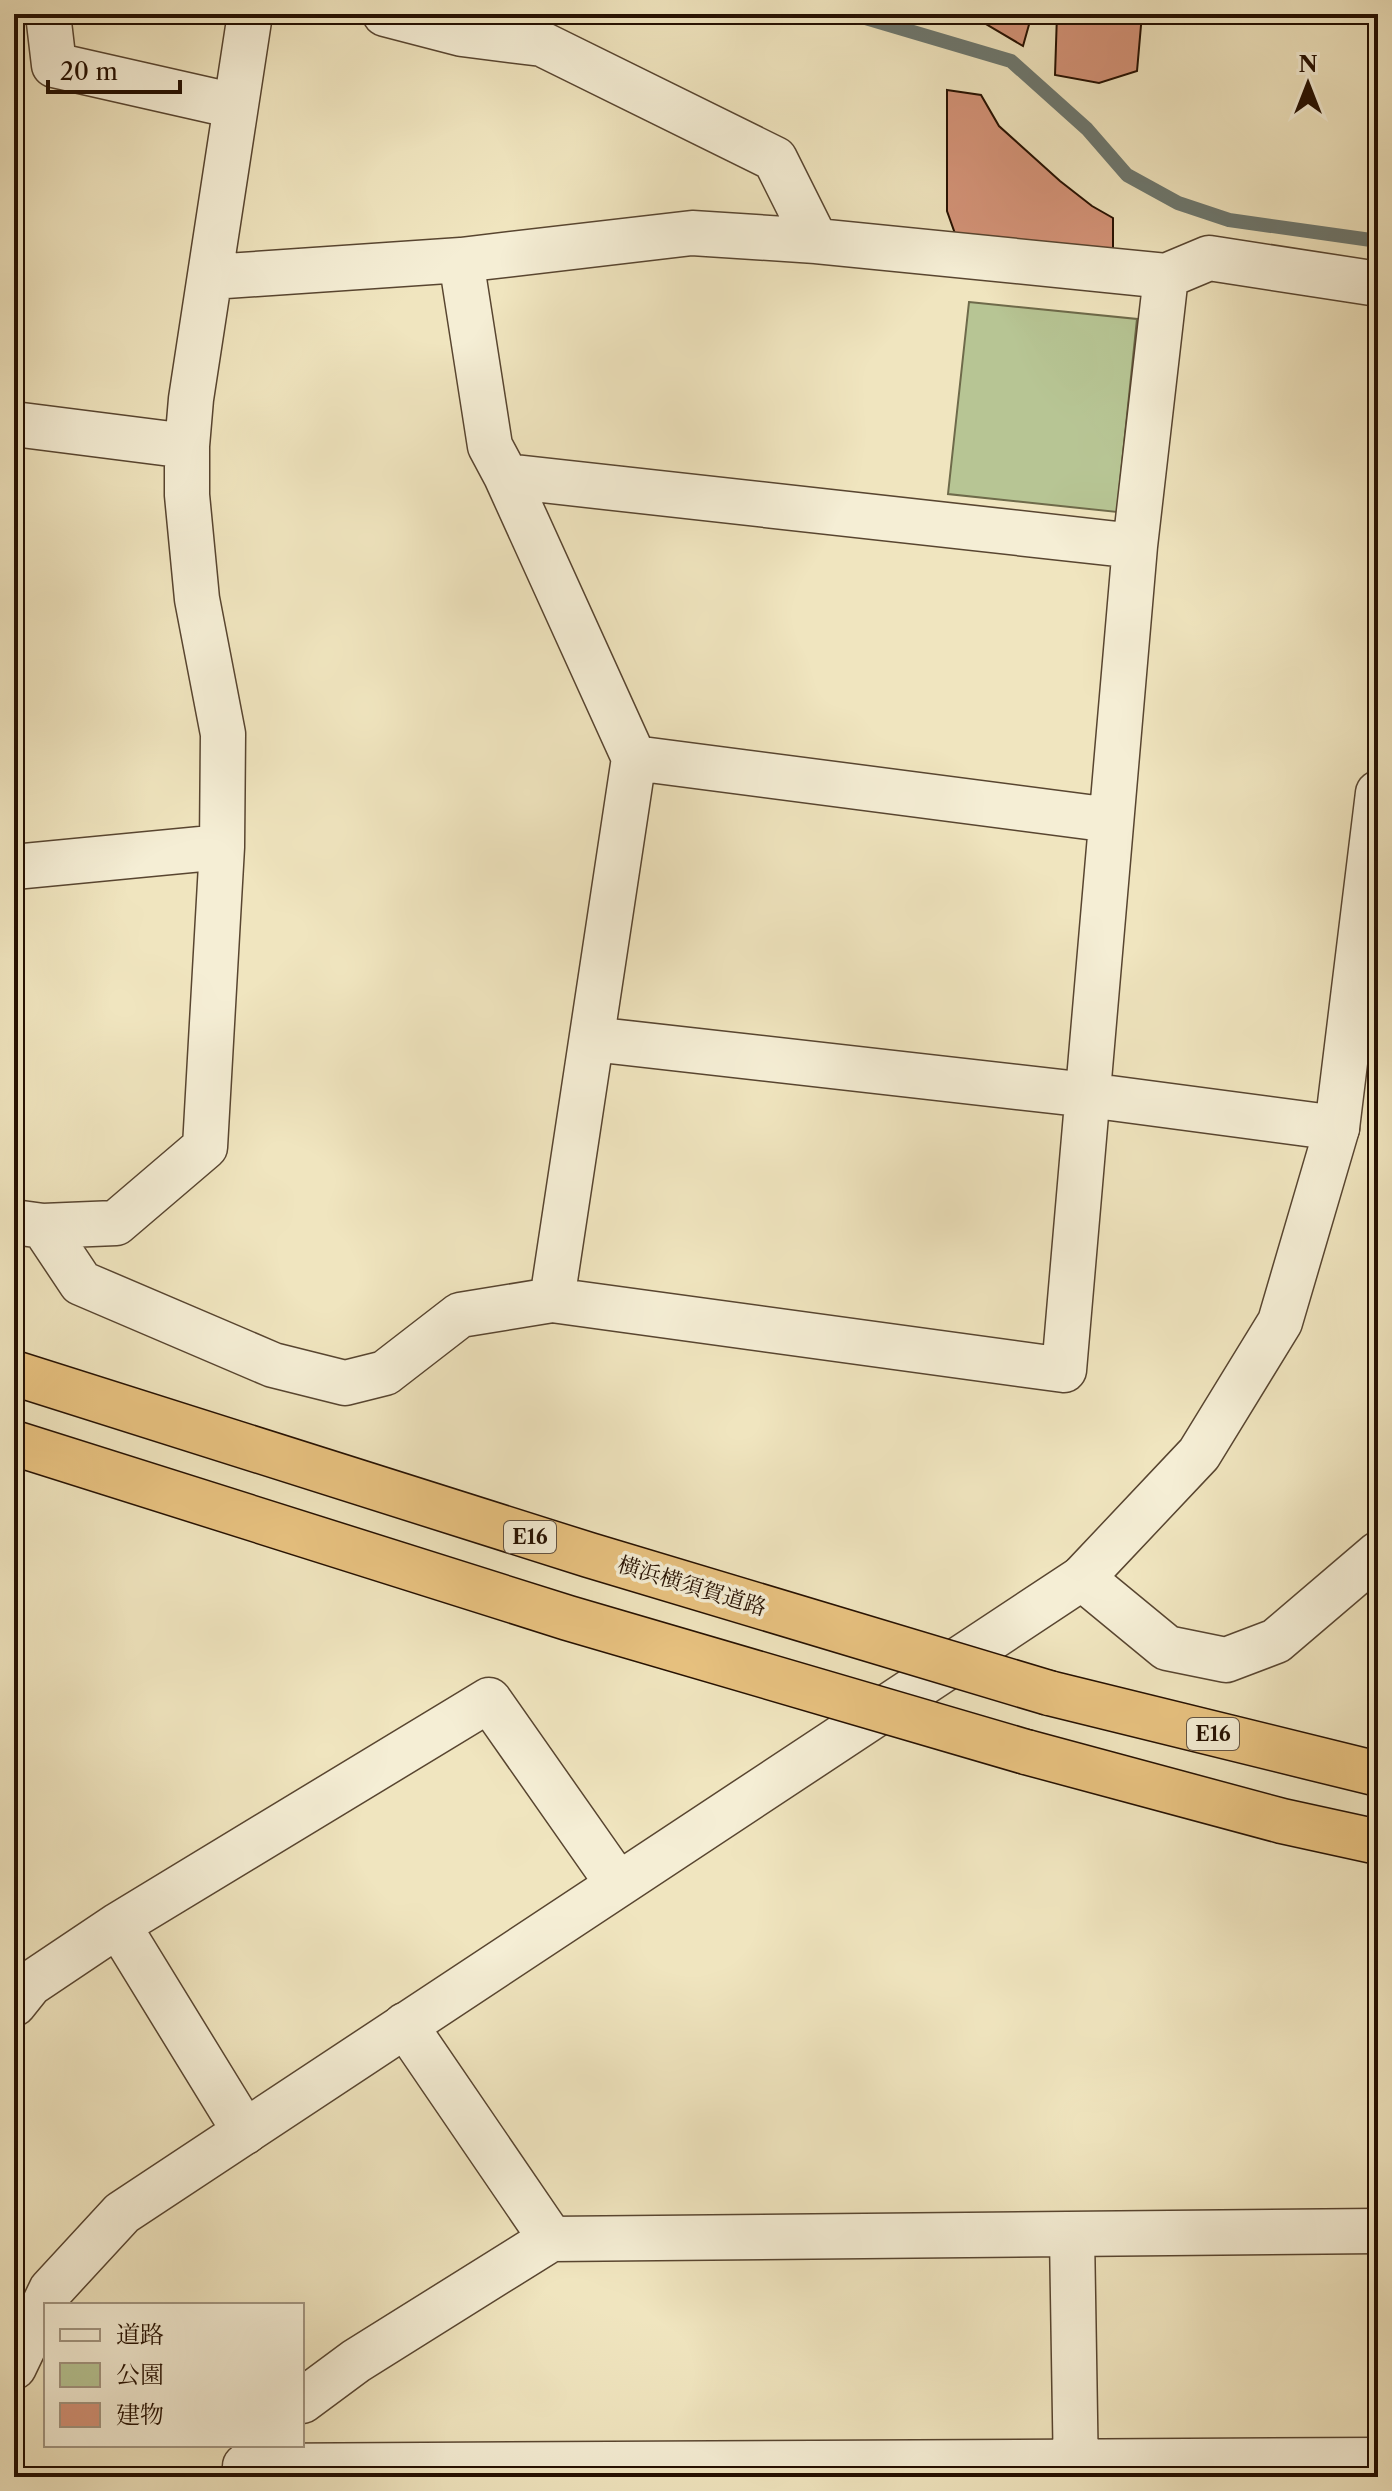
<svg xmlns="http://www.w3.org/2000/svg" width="1392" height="2491" font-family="'Libre Caslon Text','Noto Serif JP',serif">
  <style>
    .green { fill: #b7c594; stroke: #6e6a4a; stroke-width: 2 }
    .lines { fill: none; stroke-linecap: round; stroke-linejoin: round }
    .stream { stroke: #6d7870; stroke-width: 14 }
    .building { fill: #d49378; stroke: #251001; stroke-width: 2 }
    .minor-casing { stroke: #584530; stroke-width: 47 }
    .tertiary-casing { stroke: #584530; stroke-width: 47 }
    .motorway-casing { stroke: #251001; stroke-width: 47 }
    .minor { stroke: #f5eed5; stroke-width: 44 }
    .tertiary { stroke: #f5eed5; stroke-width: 44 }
    .motorway { stroke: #e8c280; stroke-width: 44 }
    .motorway-bridge-casing { stroke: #251001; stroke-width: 47; stroke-linecap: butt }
    .motorway-bridge { stroke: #e8c280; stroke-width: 44 }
    .labels { text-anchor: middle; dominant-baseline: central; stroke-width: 7; stroke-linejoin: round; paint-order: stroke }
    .shield { fill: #f5eed5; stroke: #635341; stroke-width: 2 }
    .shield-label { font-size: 20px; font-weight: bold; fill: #251001 }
    .street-label { font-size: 22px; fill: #251001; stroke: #f5eed5 }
  </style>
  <rect width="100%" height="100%" fill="#f0e5bf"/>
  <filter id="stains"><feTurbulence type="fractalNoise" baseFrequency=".0025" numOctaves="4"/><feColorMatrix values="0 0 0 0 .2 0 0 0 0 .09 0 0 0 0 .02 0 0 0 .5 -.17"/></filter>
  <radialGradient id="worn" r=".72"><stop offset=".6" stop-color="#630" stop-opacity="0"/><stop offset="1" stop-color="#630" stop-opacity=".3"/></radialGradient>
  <!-- green -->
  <path class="green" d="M969,302L1137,319L1117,512L948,494Z"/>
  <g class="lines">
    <!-- stream -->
    <path class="stream" d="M852,14L1011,61L1087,129L1127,175L1178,203L1229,220L1378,241"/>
  </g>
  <!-- building -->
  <path class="building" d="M969,14H1032L1023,46Z
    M1057,14H1142L1137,71L1099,83L1055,75Z
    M947,90L981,95L999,126L1060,181L1092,206L1113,218V249L958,242L947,211Z"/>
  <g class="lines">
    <!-- minor casing -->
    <g class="minor-casing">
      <path id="minor" d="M48,14L54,65L235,106
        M385,14L462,34L542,44L775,159L816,241
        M461,260L490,446L506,476L634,758L552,1300
        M211,277L461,260L692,233L816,241L1166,276L1209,258L1378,284
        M14,424L187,446
        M506,476L1135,546
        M634,758L1111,820
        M14,867L222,847
        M592,1039L1088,1095L1337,1128
        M21,1223L43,1226L116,1223L205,1147L222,847L223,734L197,599L187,495V446L191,399L250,14
        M43,1226L81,1283L273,1365L345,1383L385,1373L460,1315L552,1300L1064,1370L1135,546L1166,276
        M1082,1578L1167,1648L1226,1660L1276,1641L1378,1554
        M118,1925L245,2132
        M14,2004L30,1984L118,1925L489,1700L618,1884
        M405,2025L551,2239
        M1072,2235L1076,2477
        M302,2401L356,2361L551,2239L1378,2231
        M245,2466L1378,2460"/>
    </g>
    <!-- tertiary casing -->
    <g class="tertiary-casing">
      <path id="tertiary" d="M14,2367L51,2290L122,2213L1082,1578L1199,1454L1280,1322L1337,1128L1378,793"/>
    </g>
    <!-- motorway casing -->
    <g class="motorway-casing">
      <path id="motorway" d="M1049,1693L1378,1774
        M1026,1752L1282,1821L1378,1842"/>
    </g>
    <!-- minor -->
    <use href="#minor" class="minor"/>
    <!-- tertiary -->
    <use href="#tertiary" class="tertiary"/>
    <!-- motorway -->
    <use href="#motorway" class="motorway"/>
    <!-- motorway-bridge casing -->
    <g class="motorway-bridge-casing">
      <path id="motorway-bridge" d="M14,1373L589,1555L1049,1693
        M14,1443L568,1618L1026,1752"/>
    </g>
    <!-- motorway-bridge -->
    <use href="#motorway-bridge" class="motorway-bridge"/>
  </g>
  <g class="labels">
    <!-- shield labels -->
    <g class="shield">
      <rect x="504" y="1521" width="52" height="32" rx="6"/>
      <rect x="1187" y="1718" width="52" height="32" rx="6"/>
    </g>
    <g class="shield-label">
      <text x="530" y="1537">E16</text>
      <text x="1213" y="1734">E16</text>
    </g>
    <!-- street labels -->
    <g class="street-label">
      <text transform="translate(692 1586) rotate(17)">横浜横須賀道路</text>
    </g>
  </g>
  <!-- margin -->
  <rect width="1392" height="2491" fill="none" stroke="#f0e5bf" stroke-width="48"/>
  <rect x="16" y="16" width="1360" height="2459" fill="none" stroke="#251001" stroke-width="4"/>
  <rect x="24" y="24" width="1344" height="2443" fill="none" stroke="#251001" stroke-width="2"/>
  <!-- legend -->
  <rect x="44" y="2303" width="260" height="144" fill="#f5eed5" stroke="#a29580" stroke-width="2"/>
  <rect x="60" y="2329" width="40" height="12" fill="#f5eed5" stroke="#a29580" stroke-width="2"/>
  <text x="116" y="2343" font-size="24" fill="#251001">道路</text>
  <rect x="60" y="2363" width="40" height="24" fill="#b7c594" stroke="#a29580" stroke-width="2"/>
  <text x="116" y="2383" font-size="24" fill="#251001">公園</text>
  <rect x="60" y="2403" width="40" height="24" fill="#d49378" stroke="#a29580" stroke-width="2"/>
  <text x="116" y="2423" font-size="24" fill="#251001">建物</text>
  <!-- north arrow -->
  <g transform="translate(1308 84)" stroke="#f5eed5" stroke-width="6" paint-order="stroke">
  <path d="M0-6L14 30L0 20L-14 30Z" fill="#251001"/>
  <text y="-12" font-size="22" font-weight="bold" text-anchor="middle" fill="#251001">N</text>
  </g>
  <!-- scale -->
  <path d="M48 80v12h132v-12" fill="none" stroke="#251001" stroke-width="4"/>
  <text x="60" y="80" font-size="24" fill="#251001" stroke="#f5eed5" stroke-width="6" paint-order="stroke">20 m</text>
  <rect width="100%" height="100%" filter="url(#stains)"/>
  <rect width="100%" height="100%" fill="url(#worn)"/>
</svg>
